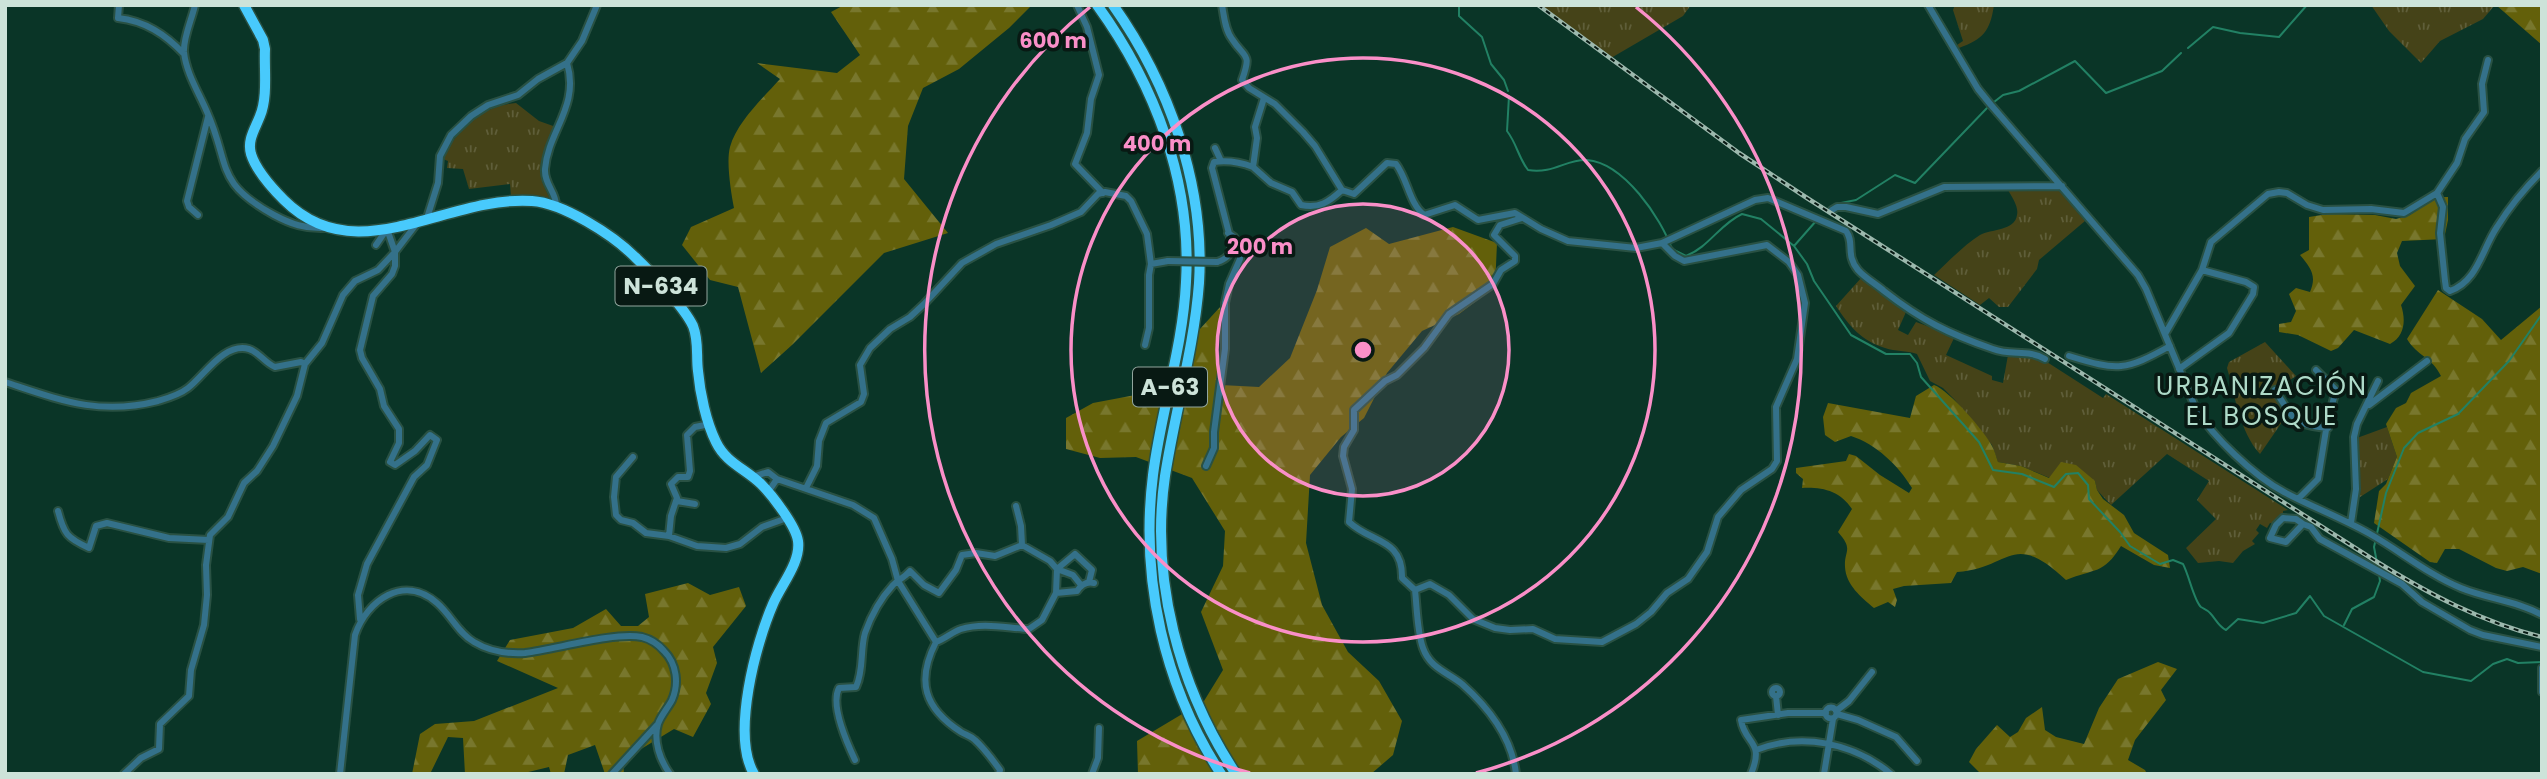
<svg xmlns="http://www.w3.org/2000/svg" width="2547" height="779" font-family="Poppins,sans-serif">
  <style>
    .grass { fill: url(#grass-tufts) }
    .forest { fill: url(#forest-firs) }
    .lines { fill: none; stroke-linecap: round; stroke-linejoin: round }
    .stream { stroke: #228164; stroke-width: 2 }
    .minor-casing { stroke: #295143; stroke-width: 10 }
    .highway-casing { stroke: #295143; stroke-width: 13 }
    .minor { stroke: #34718a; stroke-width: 6 }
    .highway { stroke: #48cafc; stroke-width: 10 }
    .rail-casing { stroke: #9cb8ad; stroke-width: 4.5 }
    .rail { stroke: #081913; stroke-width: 2; stroke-dasharray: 5; stroke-linecap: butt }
    .minor-bridge-casing { stroke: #295143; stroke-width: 10; stroke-linecap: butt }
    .minor-bridge { stroke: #34718a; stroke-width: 6 }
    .ring { fill: none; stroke: #fa8fc8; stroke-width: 3.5 }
    .labels { text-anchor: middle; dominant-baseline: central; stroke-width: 7; stroke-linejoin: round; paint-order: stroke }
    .shield { fill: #081913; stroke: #92a69e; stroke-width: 2 }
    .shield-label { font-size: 23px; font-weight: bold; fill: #cde3d9 }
    .neighbourhood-label { font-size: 26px; letter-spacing: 2px; fill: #aedac8; stroke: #081913 }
    .centre { fill: #fa8fc8; stroke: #081913; stroke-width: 3.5 }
    .ring-label { font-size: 21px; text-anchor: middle; font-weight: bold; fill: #fa8fc8; stroke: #081913; stroke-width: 7; stroke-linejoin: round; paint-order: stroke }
  </style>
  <defs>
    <pattern id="grass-tufts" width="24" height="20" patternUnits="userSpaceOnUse" patternTransform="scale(1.75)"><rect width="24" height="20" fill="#454318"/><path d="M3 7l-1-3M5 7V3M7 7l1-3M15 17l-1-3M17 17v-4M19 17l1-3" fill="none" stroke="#5f5e39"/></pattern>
    <pattern id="forest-firs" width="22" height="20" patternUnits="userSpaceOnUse" patternTransform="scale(1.75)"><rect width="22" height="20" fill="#63600a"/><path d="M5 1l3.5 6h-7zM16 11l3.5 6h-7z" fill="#78772d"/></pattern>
  </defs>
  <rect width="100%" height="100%" fill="#0a3527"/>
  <!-- grass -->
  <path class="grass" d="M1538,5H1691L1683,16L1611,58Z
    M1955,5H1994C1990,32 1983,39 1959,48L1957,45L1963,41L1953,10Z
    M2371,5H2495L2483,19L2440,41L2421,63L2389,31Z
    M516,103L539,121L556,127L543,166L542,181L550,199L538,196L511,197L510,184L469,189L463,169L447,168L448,161L443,159C457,128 481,106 516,103Z
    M2058,189L2085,221L2039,260L2037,269L2008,307H1999L1989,298L1980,305L1934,275C1948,262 1964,245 1980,235C1991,229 2015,231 2017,215C2019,207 2012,197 2008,190Z
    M1862,277L1906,312L1898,330L1908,335L1916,322L1955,336L1946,355L1992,376V380L2003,383L2008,355H2036L2103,398L2106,394L2288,510L2283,511V516L2273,524L2270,523L2267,528L2260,524L2256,530L2259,533L2252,541L2255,544L2243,551L2233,563L2219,561L2198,563L2186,548L2216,519L2197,500L2209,481L2167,454L2111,505L2097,490L2095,481L2050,478L2021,466L1998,462L1992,445L1954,399L1943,388L1930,381L1917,354C1906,350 1896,352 1885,348C1862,341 1849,326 1836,306Z
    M2265,342L2296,376L2275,390L2289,412L2260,454C2240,432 2235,396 2227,368L2229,362Z
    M2387,427L2397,457L2388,479L2357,499L2359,472L2357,438Z"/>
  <!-- forest -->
  <path class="forest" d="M844,5H1032L1009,28L959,69L923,88L908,126L904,179L948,233L884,253L792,345L761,373L738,287L710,280L682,245L691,227L734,208C731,192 726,162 730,147C737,122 763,98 780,79L757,63L837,73L860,55L831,12Z
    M2497,5H2542V45L2496,5Z
    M2435,197H2448V220L2444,239L2402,241L2397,253L2400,266L2415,286L2401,305C2406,320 2405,336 2390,344L2354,330L2338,348L2331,351L2298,335L2279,332V324L2291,322L2296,311L2289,294L2296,288L2310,292C2317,276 2311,268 2300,255L2309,250V217L2328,214L2375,215L2396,219L2410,215Z
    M1453,227L1497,243L1495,287L1459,314L1422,331L1387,373L1364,418L1341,437L1310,475L1306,543L1322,605L1348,652L1379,681L1402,721L1393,755L1371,774H1138L1137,741L1204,701L1223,670L1201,612L1223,566L1225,531L1192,478L1136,457L1100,458L1066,449V418L1093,403L1146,393L1166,382L1188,342L1221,306L1217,363L1221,385L1259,387L1290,358L1317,290L1330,247L1366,228L1389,244Z
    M2438,290L2482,319L2501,340L2542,306V574L2523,567L2507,571L2496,568L2459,549H2445L2437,563L2430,562L2374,523L2379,491L2386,484L2397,457L2386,424L2396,408L2406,403L2411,393L2441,376C2432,357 2417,356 2407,339Z
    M1934,385C1949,390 1985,432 1992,446C1995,451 1996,457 1998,462L2021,466L2049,478L2061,462L2076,465L2095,481L2097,490L2103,499L2124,515L2134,533L2168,555L2170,568L2154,565L2121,546C2103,575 2095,568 2066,580C2011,529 2012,568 1957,572L1951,583L1904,586L1893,589L1897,600L1895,607L1888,602L1874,608C1861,597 1846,585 1845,567C1844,550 1854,550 1838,532L1852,509C1840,491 1823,487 1802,488L1803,479L1796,473V468L1846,461L1849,454L1856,456L1880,475L1909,493L1912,488C1898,465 1876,444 1851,436L1835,442L1825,435L1823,417L1828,403L1910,418L1916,396Z
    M688,583L710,595L739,587L746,606L713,647L717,663L706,693L711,704L693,737L674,729L623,760L624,774H605L595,745L568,755L564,774H551L549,767L520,774H465L463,738L448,737L430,774H412L420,734L435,724L474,721L558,688L497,661L510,640L573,628L606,609L621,626H638L649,617L645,594Z
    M2158,662L2177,669L2161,690L2166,700L2135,740L2128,760L2145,770L2147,774H1981L1969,762L1976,749L1997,725L2010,737L2018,732L2026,718L2042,707L2045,730L2056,737L2084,744L2099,708L2118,679Z"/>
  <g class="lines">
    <!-- stream -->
    <path class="stream" d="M1459,5V16L1482,37L1491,64L1504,80L1508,91
      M2188,48L2213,27L2240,33L2279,37L2307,5
      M1509,96L1507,131C1517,144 1518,157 1528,170C1554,174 1566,159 1587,160C1624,163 1661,218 1672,249L1686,256C1709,247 1720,224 1742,214L1761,219L1794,246L1807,264L1814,281L1851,335L1886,354H1910L1917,363L1921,377L1979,442L1993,470L2022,474L2054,487L2066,474L2078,473L2088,485L2089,499L2120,532L2130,546L2160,564L2173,560L2183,564C2189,575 2194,601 2201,607C2204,609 2208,610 2210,613C2216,619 2218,626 2226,630L2238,619L2263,623L2296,613L2310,596L2324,616L2423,672L2471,681L2493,664L2507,659L2518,663L2542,662
      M1994,102L2003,95L2019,91L2075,61L2106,93L2162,71L2181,53
      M1836,204L1856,200L1895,175L1915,183L1987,108
      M1794,246L1816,221
      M2378,568L2374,547L2386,493L2404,448L2418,433L2458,414L2509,361L2542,314
      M2344,625L2352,609L2374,597L2380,581L2379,574"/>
    <!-- minor casing -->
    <g class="minor-casing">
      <path id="minor" d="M119,5L118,18C145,21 165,34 184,54
        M195,5C192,19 183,38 184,52C186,73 199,93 207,112C231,166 214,182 274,215C291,224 305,229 325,228
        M1077,5L1087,27L1099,75L1091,99L1087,133L1075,164L1103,193
        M1222,5C1224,16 1225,30 1232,39C1245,59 1252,52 1242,80L1249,88L1275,104L1303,132L1315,146L1342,190L1354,194L1387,163L1396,164C1408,180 1409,203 1424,215L1455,205L1478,220L1515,213L1541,229L1568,241L1636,248L1662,243L1755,200L1768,198L1846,231C1855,243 1845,254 1858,270C1865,278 1876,284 1884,291C1921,320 1949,334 1993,349C2011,356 2029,349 2045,359
        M1928,5L1978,89L1991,105L2138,275L2146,289L2196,409C2213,437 2254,476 2284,492C2312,507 2342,518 2370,534C2400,551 2429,575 2461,588C2488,599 2517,601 2542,615
        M1215,148L1221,161
        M1253,167L1271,183L1292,192L1301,205C1319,209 1329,202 1342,190
        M2437,193L2443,207L2440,233L2445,281L2446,288L2450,291C2478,281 2482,249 2497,227C2510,206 2525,188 2542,171
        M556,205C556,192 544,184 545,169C548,131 580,106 567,63
        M1832,210L1837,207H1846L1878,214L1944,187L2062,186
        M198,215L189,207L187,201L208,117
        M427,218L438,183L440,156L451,135L471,116L488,105L518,95L538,79L567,63L582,41L597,5
        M376,245L387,229
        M1217,262C1227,259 1230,255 1232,245L1212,168L1214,162C1228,160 1240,162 1253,167L1257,138L1255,127L1264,98
        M1151,264L1168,261
        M2165,334L2202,270L2211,242L2268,194L2279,192L2287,193L2307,205L2323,210L2371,209L2404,213L2437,193L2457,163L2465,139L2484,112L2482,84L2488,60
        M2069,356C2118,371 2125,371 2170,346
        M2179,369L2229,333L2253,294L2254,287L2246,282L2202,270
        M5,382C60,400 99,416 158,401C168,398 179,395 188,388C204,376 224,342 249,349C259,352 265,363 275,367L301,362L305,364
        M2275,390C2293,418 2292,425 2328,428
        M2369,405L2427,361
        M633,457L616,477L614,497L616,515L621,520L633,523L646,533L669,536L697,546L726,548L740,544L762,527L787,518
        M1206,466L1214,448V432L1225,349V303L1229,284L1240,259L1239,246L1234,237L1228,233
        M752,477L768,472L777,479
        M806,488L817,466L819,441L826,423L861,402L864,394L860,365L870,348L890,329L910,317L924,304L962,263L996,244L1051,225L1081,212L1098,194L1105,192L1126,196L1131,201L1147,234L1151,264L1149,275V328L1145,345
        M768,492L777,479L853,505L874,518L892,559L898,581L936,642C916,681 924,708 961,732C966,735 971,736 975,740C985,749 992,759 1000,770L999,774
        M2298,499L2318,479L2327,424L2336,390L2316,370
        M677,501L695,504
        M1016,506L1021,526L1022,545L1050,561L1057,569L1056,593
        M58,511C64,534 67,538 89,548L96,526L107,523L169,538L209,540
        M2351,523L2356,489L2354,437L2357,424L2378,381
        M2303,524L2296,519L2283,518L2276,525L2270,538L2286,542L2303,524L2311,527L2320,539L2402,584L2422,602L2470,630L2483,635L2542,647
        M669,536L671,516L677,498L671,484L678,477H688L690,471L687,435L695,427L710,424
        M1081,585L1073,575L1057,569L1075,554L1092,570L1089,582
        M1415,590L1430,584L1449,595L1473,619L1495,628L1510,630L1533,629L1555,639L1602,642L1636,624L1651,612L1667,593L1688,579L1707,552L1718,517L1741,490L1772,469L1777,461L1776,407L1797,359L1805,303L1798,275L1789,262L1767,245L1684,261L1675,256L1662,243
        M360,619L358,595L367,564L414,477L427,465L437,440L430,435L415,451L395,465L390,462L399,443V429L384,406L380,389L362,358L360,350L373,296L392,274L395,266V252L387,229
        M936,642C945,639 952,632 961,629C983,622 1007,628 1029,629L1042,620L1056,593L1077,591C1081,585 1086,581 1094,583
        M2542,668V692
        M1772 692a4 4 0 1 1 8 0a4 4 0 1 1-8 0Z
        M1776,696L1778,715
        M1825.5 713a5.5 5.5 0 1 1 11 0a5.5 5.5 0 1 1-11 0Z
        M1836,711L1849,701L1872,672
        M1837,714L1858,720L1896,737L1917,761
        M1756,750C1802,732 1854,743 1891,774
        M855,760C847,743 830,705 839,688L856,687C864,670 860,650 865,633C871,616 881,598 893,585C899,579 904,578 910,571L924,585L939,593L956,570L962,555L976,553L995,556L1022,545
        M124,774L141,758L159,749L160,724L189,696L191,670L204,625L207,595L206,565L210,535L228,517L244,483L257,471L273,446L297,396L305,364L322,343L343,295L355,281L378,270L395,252L418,222
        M340,774L355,635C367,600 404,574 437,603C451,615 458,633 474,642C489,651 508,654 525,653C557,649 613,632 642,637C650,639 658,644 664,651C677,664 679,684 672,700C668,708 661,715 658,724C653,741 660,760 670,774
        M612,774L657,725
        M1092,774L1098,758L1099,728
        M1516,774C1512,737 1489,708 1462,684C1447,672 1430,668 1423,648C1417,631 1417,608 1415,590L1402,578C1403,538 1371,543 1349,522L1352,489L1343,456L1344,447L1354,430V410L1385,381L1397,375L1424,348L1449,314L1493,284L1501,270L1515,261V256L1494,235L1500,225L1522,218
        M1751,774C1765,740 1745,745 1741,720L1788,713H1826
        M1824,774L1833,719"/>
    </g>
    <!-- highway casing -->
    <g class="highway-casing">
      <path id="highway" d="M244,5L263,40L265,49C264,70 268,97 260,116C255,129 247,140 251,154C256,170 272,188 284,200C357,273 446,195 532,201C563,203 613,235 635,257C651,272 684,307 693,326C699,341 696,356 698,371C700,393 706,422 716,442C726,463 746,469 761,484C772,495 796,526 798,541C801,562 781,585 773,604C756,643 731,735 754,774
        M1097,5C1155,85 1192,182 1186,282C1183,348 1161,410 1153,475C1140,579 1164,686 1221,774
        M1113,5C1169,84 1205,185 1199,283C1194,349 1175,411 1165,476C1150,579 1179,688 1236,774"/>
    </g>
    <!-- minor -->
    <use href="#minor" class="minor"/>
    <!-- highway -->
    <use href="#highway" class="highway"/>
    <!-- rail casing -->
    <g class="rail-casing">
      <path id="rail" d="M1538,5L1739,153L1807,198L2374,560C2427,593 2481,622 2542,637"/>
    </g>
    <!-- rail -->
    <use href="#rail" class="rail"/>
    <!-- minor-bridge casing -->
    <g class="minor-bridge-casing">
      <path id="minor-bridge" d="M1168,261L1217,262"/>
    </g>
    <!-- minor-bridge -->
    <use href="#minor-bridge" class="minor-bridge"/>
  </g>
  <!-- distance rings -->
  <circle cx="1363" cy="350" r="146" fill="#fa8fc8" fill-opacity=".12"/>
  <g class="ring">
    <circle cx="1363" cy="350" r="146"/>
    <circle cx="1363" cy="350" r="292"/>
    <path d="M1250 773A438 438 0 0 1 1090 7M1636 7A438 438 0 0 1 1476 773"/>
  </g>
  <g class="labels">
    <!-- shield labels -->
    <g class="shield">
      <rect x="615.5" y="266.5" width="91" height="39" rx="5"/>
      <rect x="1133" y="367.5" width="74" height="39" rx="5"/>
    </g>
    <g class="shield-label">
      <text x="661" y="286">N-634</text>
      <text x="1170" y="387">A-63</text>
    </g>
    <!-- neighbourhood labels -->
    <g class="neighbourhood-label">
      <text x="2262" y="386">URBANIZACIÓN<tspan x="2262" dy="30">EL BOSQUE</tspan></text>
    </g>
  </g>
  <circle cx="1363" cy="350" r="10" class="centre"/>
  <g class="ring-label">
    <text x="1053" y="48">600 m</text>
    <text x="1157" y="151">400 m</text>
    <text x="1260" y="254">200 m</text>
  </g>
  <!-- border -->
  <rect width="2547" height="779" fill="none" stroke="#cde3d9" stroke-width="14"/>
</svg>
